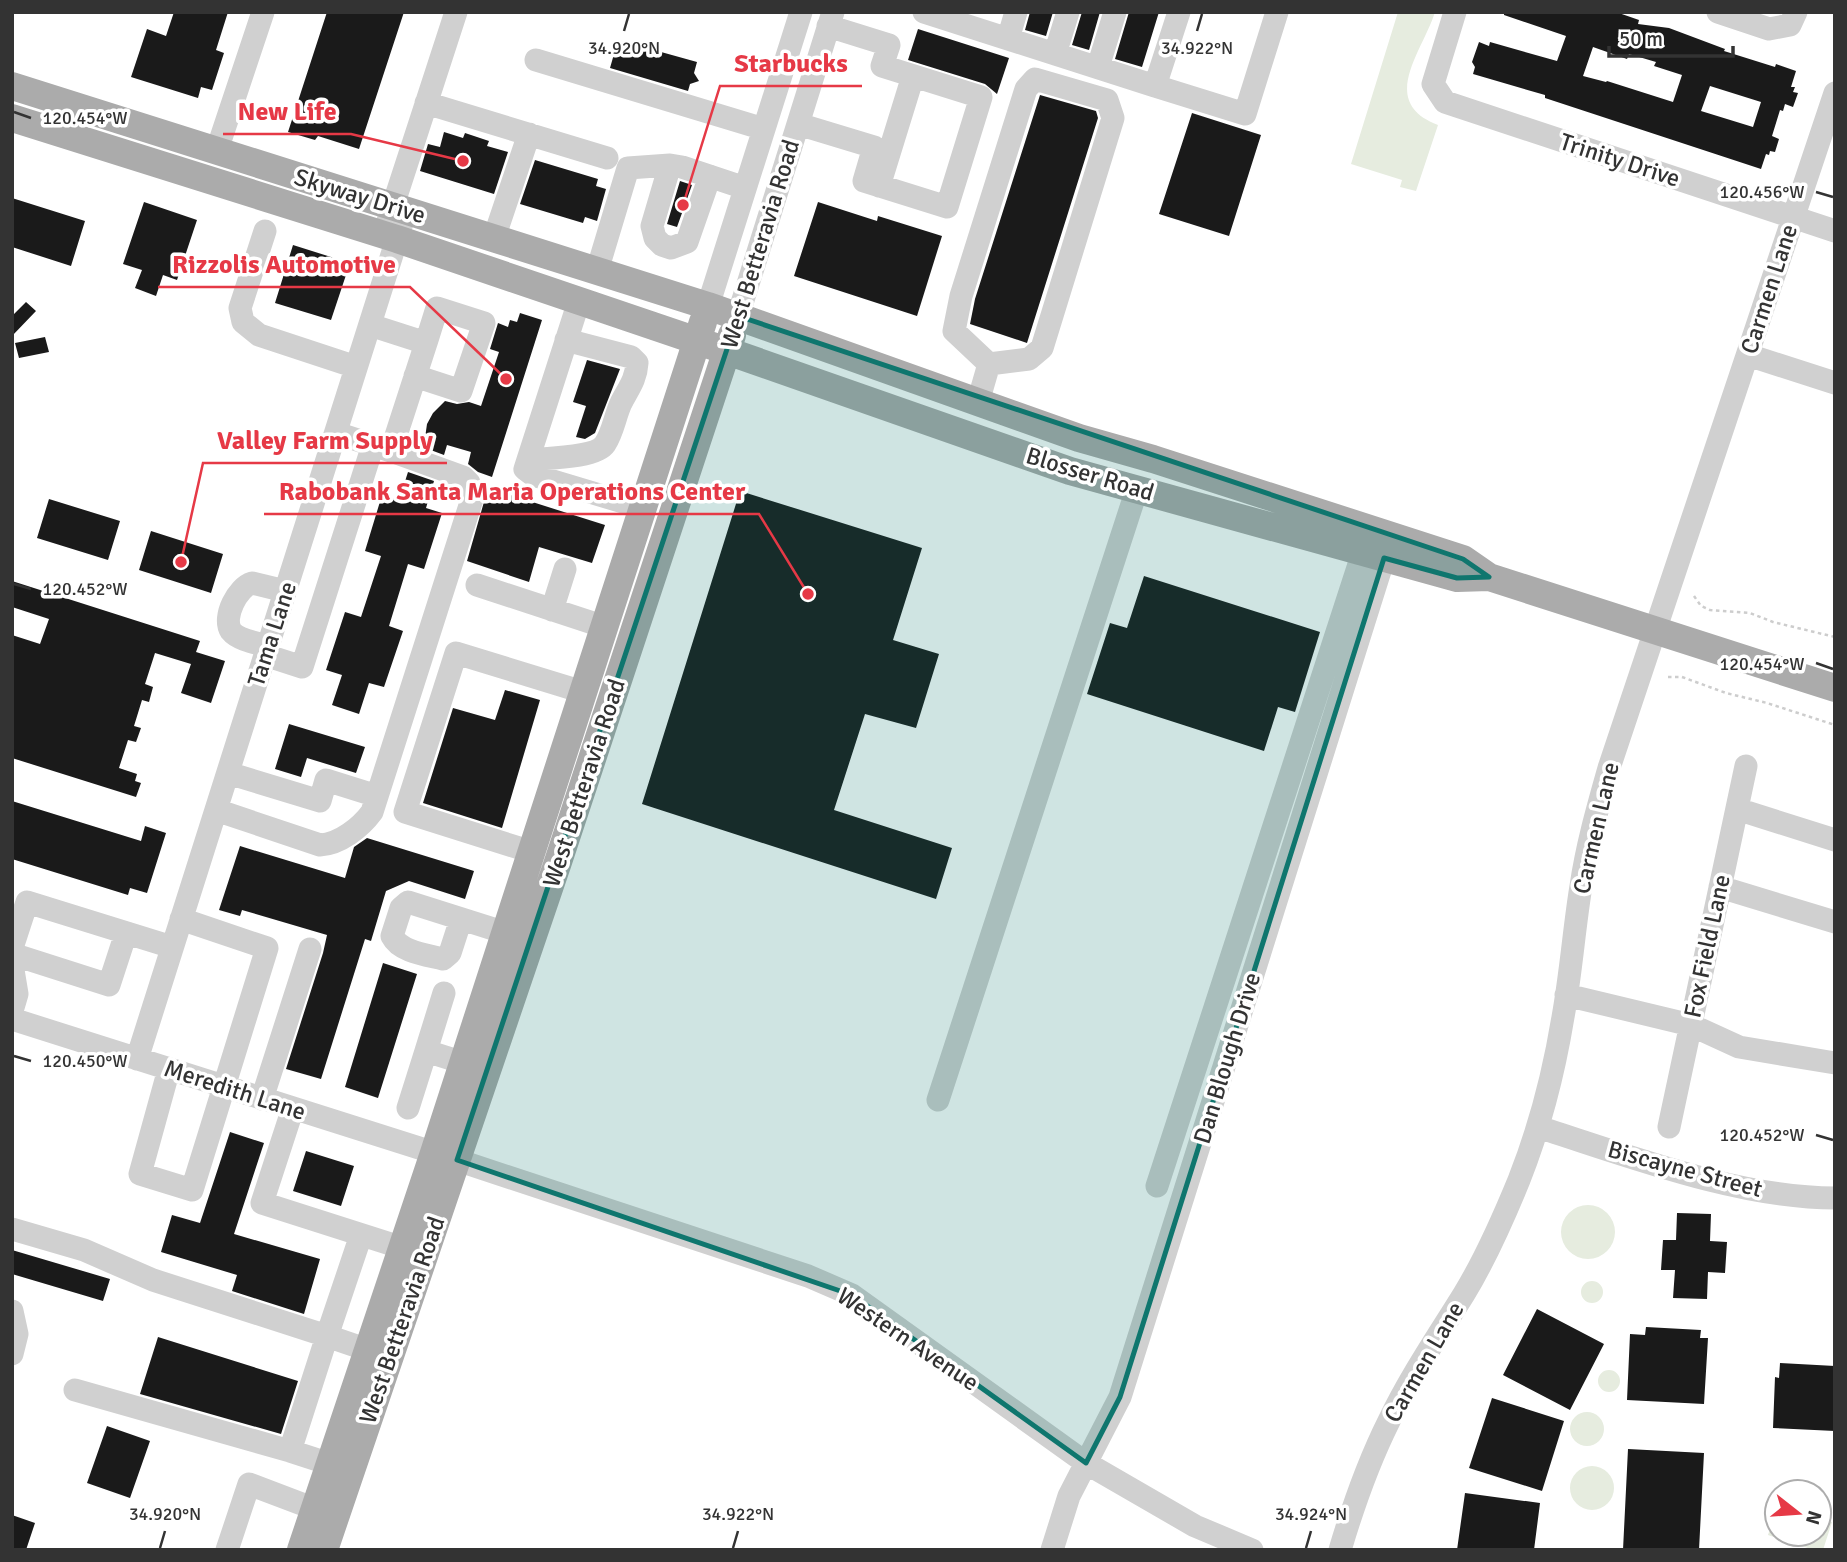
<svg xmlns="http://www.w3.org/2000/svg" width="1847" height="1562" font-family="Signika,sans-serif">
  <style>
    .green { fill: #e6ecdf }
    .building { fill: #1a1a1a; fill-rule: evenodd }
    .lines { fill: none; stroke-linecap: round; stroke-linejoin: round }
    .path { stroke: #cdcdcd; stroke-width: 2.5; stroke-dasharray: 3.5 3.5; stroke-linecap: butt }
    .minor { stroke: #d0d0d0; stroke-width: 23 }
    .major { stroke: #ababab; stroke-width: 28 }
    .marked { fill: #0f766e; fill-opacity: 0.2; stroke: #0f766e; stroke-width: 5; stroke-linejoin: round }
    .ticks { fill: none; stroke: #333; stroke-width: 2.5 }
    .labels { text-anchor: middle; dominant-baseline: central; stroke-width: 7; stroke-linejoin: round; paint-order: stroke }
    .street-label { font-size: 24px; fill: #333; stroke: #fff }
    .ticks-label { font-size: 18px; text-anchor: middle; fill: #333; stroke: #fff; stroke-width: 7; stroke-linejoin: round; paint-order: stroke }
    .leader { fill: none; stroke: #e63946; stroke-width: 2.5 }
    .callout-dot { fill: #e63946; stroke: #fff; stroke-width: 2.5 }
    .callout-label { font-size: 26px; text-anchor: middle; font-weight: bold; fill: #e63946; stroke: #fff; stroke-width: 7; stroke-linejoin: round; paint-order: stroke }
  </style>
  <rect width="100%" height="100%" fill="#fff"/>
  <!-- green -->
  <path class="green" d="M1398,12H1435C1423,51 1377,102 1438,125L1416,191L1400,187L1402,180L1351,164Z
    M1561 1232a27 27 0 1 1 54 0a27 27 0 1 1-54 0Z
    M1581 1292a11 11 0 1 1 22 0a11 11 0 1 1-22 0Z
    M1598 1381a11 11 0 1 1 22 0a11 11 0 1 1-22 0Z
    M1570 1429a17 17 0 1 1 34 0a17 17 0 1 1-34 0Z
    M1570 1488a22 22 0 1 1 44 0a22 22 0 1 1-44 0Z
    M1777,1508V1534H1819V1517L1832,1522L1823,1550H1814L1768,1535Z"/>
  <!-- building -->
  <path class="building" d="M174,12H228L216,50L224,53L212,90L201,87L198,98L131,77L147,29L166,36Z
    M327,12H404L359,149L318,136L315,140L288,132Z
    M1030,12H1053L1046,36L1025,30Z
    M1082,12H1100L1089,50L1072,45Z
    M1129,12H1159L1142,67L1115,59Z
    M1504,12H1616L1639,20L1638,24L1669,28L1725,49L1724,51L1775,67L1776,64L1796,71L1791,87H1795L1793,92L1798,93L1793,107L1785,104L1783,111L1780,110L1772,136L1779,139L1775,152L1770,151L1769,155L1766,154L1761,169L1545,98V95L1473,74L1475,67L1472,62L1479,42L1489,46L1490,42L1557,61L1566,36L1504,15ZM1593,47L1627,59L1629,54L1656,62L1654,66L1682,75L1673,102L1607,81L1606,82L1583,76ZM1710,86L1761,102L1753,127L1701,111Z
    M918,29L1009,58L997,94L985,84L908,60Z
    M618,40L697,62L694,73L699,81L690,84L688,91L610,68Z
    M1040,95L1096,111L1098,118L1027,343L970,324L975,299Z
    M1192,113L1261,135L1229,236L1159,214Z
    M444,132L463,138L465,133L489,141L487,146L508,152L494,194L420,171L428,144L440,147Z
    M535,160L598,179L596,186L606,189L597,221L585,217L583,223L520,204Z
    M680,181L692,185L677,227L667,224Z
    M12,198L85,221L71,266L12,247Z
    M144,202L197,220L177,280L163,275L156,296L135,288L142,270L123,264Z
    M818,202L877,221L878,216L942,236L917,316L794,276Z
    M293,245L350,263L331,320L275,303Z
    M26,302L36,311L12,336V316Z
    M520,313L542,320L492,477L478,472L468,464L471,452L447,445L444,455L428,449L425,438L427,424L433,413L445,401L457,404L469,402L481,406L499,352L490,349L498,323L508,327L510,320L517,322Z
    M45,337L49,352L19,358L15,343Z
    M587,360L620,369L595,433L585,439L576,437L586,406L573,402Z
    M408,472L434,481L426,508L442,513L424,569L408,564L389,626L403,631L384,687L369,683L359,714L332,705L342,675L326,670L345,612L361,617L381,556L365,551L382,495L399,500Z
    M488,488L605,525L592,563L539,547L529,582L467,561Z
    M740,491L922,548L893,640L939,654L916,728L865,714L834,810L952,848L936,899L642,804Z
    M49,499L120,521L108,560L37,538Z
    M151,531L223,554L211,593L139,570Z
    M1144,576L1320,632L1295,712L1278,707L1264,751L1087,694L1110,623L1127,628Z
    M12,581L200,641L196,652L225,661L211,703L181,693L191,664L155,653L145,684L153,687L149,702L142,700L134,726L141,728L136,742L128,740L119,768L137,774L135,781L141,783L136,797L12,758V635L40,644L49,619L12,607Z
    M505,690L540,700L502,828L423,803L453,708L495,720Z
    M289,724L365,747L356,773L307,758L301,777L275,769Z
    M12,801L141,841L145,826L166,833L147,893L130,888L128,895L12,859Z
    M367,838L474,871L465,899L409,881L386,891L371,941L365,939L321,1079L286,1069L323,953L327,935L242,910L240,916L219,910L240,846L345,878L354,847Z
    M383,963L417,974L378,1098L345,1087Z
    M230,1132L264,1143L234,1234L320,1259L304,1314L232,1291L237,1275L161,1252L172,1215L200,1223Z
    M306,1151L354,1166L341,1206L293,1191Z
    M1677,1213L1711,1214L1710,1241L1727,1242L1725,1273L1708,1272L1707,1299L1673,1298L1675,1270H1661L1663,1240H1676Z
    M12,1250L110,1279L103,1301L12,1274Z
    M1537,1309L1604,1344L1570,1410L1503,1375Z
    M1646,1327L1701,1330L1700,1338H1708L1704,1404L1627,1400L1630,1334L1645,1335Z
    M158,1337L298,1381L281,1434L140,1394Z
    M1780,1363L1835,1366V1431L1773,1428L1775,1377L1779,1378Z
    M1492,1398L1564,1421L1542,1491L1469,1468Z
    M107,1426L150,1441L130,1498L87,1483Z
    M1628,1449L1704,1453L1699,1550H1623Z
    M1465,1493L1540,1503L1534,1550H1457Z
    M12,1515L35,1523L26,1550H12Z"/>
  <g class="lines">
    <!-- path -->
    <path class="path" d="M1694,596L1701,606L1710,610L1750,613L1773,622L1835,637
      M1668,677H1682L1726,693L1767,703L1835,725"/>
    <!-- minor -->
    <path class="minor" d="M924,12L1155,86L1179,12
      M1455,12L1433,84L1445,102L1835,231
      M1718,12L1769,29L1790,25L1796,12
      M1008,39L1016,12
      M1055,54L1068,12
      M536,60L764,129
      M1098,67L1115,12
      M1155,86L1245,114L1277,12
      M426,103L607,158
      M798,124L874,147L864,181L947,207L981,97L882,66L889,45L828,26
      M217,150L263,12
      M670,165L652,226L655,238L662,245L671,248L687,242L710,176
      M879,186L913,76
      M388,221L456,12
      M265,231L240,308L243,322L259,335L356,367
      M494,238L529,134
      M597,271L628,168L670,165L682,167L745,188
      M579,301L525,469L533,475L643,508
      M708,306L801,12
      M738,316L833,12
      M1748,355L1835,383
      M415,376L461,391L484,323L437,308L426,343
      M978,402L989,364L954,331L961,296L1026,89L1035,79L1107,100L1113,118L1042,348L1029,359L989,364
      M336,433L391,451L426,343L370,325
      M528,460C545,458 596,458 605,444C613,432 615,416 621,403C628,389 636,380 637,363L631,357L566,340
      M477,585L605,627
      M552,610L565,569
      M268,646C257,643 238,640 231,631C222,617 238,587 252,583L285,591
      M265,655L302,667L373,445
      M228,773L320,801L326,780L377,796
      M1737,809L1835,840
      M216,810L320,845C340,844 361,827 372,812L473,496L469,483L463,477L391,451
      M532,852L405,812L456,653L583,692
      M1720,887L1835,922
      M461,919L450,953L443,959C427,955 400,952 392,936L401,908L408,902L506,933
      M12,948L27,902L172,947
      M12,954L109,985L126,933
      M12,964L17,994L12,1011
      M1566,995L1691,1025L1739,1047L1835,1063
      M12,1019L457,1160L808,1276L852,1295L1086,1463L1195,1526L1252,1550
      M426,1051L444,993
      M137,1059L402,223
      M169,1069L140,1174L192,1190L267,948L181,919
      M262,1099L310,949
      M938,1100L1137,489
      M293,1108L262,1203L403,1248
      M408,1108L426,1051L464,1063
      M1538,1127C1629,1156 1739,1198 1835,1198
      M1669,1127L1746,766
      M1157,1186L1363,552
      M12,1229L84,1250L153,1280L327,1336L290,1451L330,1464
      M361,1235L327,1336L368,1350
      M12,1311L17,1334L12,1354
      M75,1390L290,1451
      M227,1550L249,1484L315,1509
      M1052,1550L1069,1496L1120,1397L1384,558
      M1340,1550C1353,1506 1368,1463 1389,1421C1410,1377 1438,1336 1464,1294C1486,1258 1503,1219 1519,1180C1540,1127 1554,1072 1563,1017C1571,973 1574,929 1581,886C1587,845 1598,807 1609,768L1835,93"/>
    <!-- major -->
    <path class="major" d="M12,86L708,306L1079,438L1153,459L1463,559L1489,577L1835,688
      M12,118L397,239L727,351L1070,471L1457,578L1489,577
      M301,1550L434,1153L703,322
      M324,1550L558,862L732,335"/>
  </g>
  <!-- marked area -->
  <path class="marked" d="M738,316L1463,559L1489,577L1457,578L1384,558L1120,1397L1086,1463L852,1295L457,1160Z"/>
  <!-- ticks -->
  <path class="ticks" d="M624,31L629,14M1197,31L1202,14M14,112L31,118M1816,192L1833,197M14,584L31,589M1816,663L1833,669M14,1056L31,1061M1816,1135L1833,1140M160,1548L165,1531M733,1548L738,1531M1306,1548L1311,1531"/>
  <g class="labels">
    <!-- street labels -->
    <g class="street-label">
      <text transform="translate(1620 160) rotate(18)">Trinity Drive</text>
      <text transform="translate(360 196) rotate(17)">Skyway Drive</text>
      <text transform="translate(760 244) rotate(-73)">West Betteravia Road</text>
      <text transform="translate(1769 289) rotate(-72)">Carmen Lane</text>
      <text transform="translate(1090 474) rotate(17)">Blosser Road</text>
      <text transform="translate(272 634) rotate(-72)">Tama Lane</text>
      <text transform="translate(584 783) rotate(-72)">West Betteravia Road</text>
      <text transform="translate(1596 828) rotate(-77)">Carmen Lane</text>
      <text transform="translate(1707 946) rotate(-78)">Fox Field Lane</text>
      <text transform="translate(1227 1058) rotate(-73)">Dan Blough Drive</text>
      <text transform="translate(235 1090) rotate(18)">Meredith Lane</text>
      <text transform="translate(1685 1169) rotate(15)">Biscayne Street</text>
      <text transform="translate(402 1320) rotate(-71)">West Betteravia Road</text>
      <text transform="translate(908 1339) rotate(34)">Western Avenue</text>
      <text transform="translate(1424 1362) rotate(-60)">Carmen Lane</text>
    </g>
  </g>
  <g class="ticks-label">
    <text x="624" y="54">34.920°N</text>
    <text x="1197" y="54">34.922°N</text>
    <text x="85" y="124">120.454°W</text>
    <text x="1762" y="198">120.456°W</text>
    <text x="85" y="595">120.452°W</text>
    <text x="1762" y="670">120.454°W</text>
    <text x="85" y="1067">120.450°W</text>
    <text x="1762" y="1141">120.452°W</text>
    <text x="165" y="1520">34.920°N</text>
    <text x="738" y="1520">34.922°N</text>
    <text x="1311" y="1520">34.924°N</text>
  </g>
  <!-- callouts -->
  <path class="leader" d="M683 205L720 86H862M463 161L351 134H223M506 379L410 287H158M181 562L203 463H447M808 594L759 514H264"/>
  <g class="callout-dot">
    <circle cx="683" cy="205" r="7"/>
    <circle cx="463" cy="161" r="7"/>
    <circle cx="506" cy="379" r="7"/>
    <circle cx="181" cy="562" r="7"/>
    <circle cx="808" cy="594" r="7"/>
  </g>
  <g class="callout-label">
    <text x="791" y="72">Starbucks</text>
    <text x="287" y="120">New Life</text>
    <text x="284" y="273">Rizzolis Automotive</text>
    <text x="325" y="449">Valley Farm Supply</text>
    <text x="512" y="500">Rabobank Santa Maria Operations Center</text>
  </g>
  <!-- border -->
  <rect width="1847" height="1562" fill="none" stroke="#333333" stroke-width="28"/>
  <!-- north arrow -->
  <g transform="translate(1798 1513) rotate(107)"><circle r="33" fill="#ffffff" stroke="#adadad" stroke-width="2"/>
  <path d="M0-5L12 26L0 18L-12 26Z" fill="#e63946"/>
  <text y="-10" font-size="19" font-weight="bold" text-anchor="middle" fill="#333333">N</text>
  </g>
  <!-- scale -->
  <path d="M1609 46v10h124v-10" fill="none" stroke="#333333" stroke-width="3.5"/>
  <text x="1619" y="46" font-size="21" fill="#333333" stroke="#ffffff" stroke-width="5" paint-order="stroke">50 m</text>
</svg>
